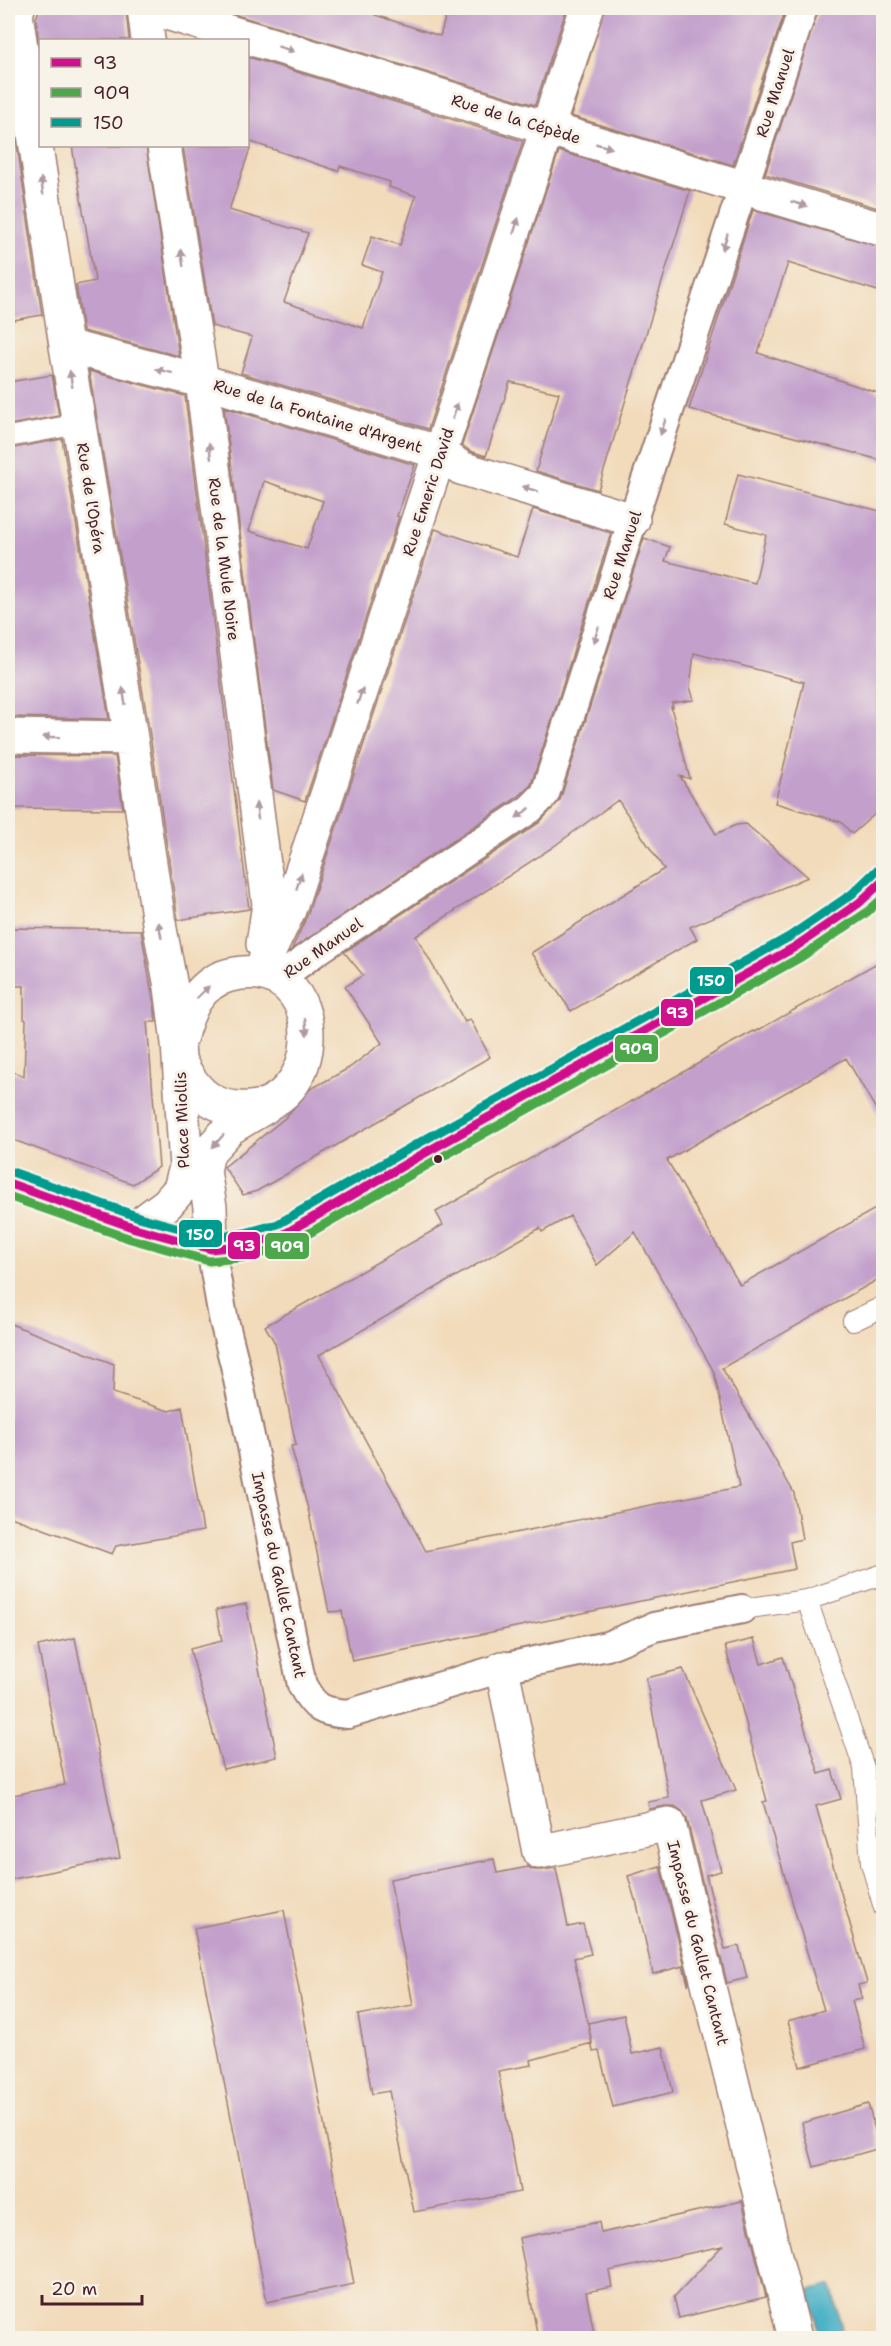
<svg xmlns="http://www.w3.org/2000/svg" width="891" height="2346" font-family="'Shantell Sans',sans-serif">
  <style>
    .water { fill: #48b1c6; stroke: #496878; stroke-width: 1.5 }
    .building { fill: #c3a0cc; fill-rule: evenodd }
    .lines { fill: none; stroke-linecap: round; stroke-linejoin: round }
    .service-casing { stroke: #9e7d73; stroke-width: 22 }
    .pedestrian-casing { stroke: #9e7d73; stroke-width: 32 }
    .minor-casing { stroke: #9e7d73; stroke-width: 36 }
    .primary-casing { stroke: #9e7d73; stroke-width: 36 }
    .service { stroke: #fff; stroke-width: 20 }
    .pedestrian { stroke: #fff; stroke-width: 28 }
    .minor { stroke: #fff; stroke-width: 33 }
    .primary { stroke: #fff; stroke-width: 33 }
    .bus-1-casing { stroke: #f7f3e8; stroke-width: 14 }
    .bus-2-casing { stroke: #f7f3e8; stroke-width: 14 }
    .bus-3-casing { stroke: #f7f3e8; stroke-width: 14 }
    .bus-1 { stroke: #d0108c; stroke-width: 9 }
    .bus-2 { stroke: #4ca84a; stroke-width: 9 }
    .bus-3 { stroke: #009b8f; stroke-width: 9 }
    .oneway { fill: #ae9aa0 }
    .bus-dot { fill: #4a1f2b; stroke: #f7f3e8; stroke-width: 2 }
    .labels { text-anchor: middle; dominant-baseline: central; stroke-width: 6; stroke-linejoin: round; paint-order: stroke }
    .street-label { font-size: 16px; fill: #4a1f2b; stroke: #f7f3e8 }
    .line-badge { stroke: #f7f3e8; stroke-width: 2 }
    .badge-label { font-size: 16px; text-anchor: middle; font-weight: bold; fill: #fff }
  </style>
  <rect width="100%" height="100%" fill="#f7f3e8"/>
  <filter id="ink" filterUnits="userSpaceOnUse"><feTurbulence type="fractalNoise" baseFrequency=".0167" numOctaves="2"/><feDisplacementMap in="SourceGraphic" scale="12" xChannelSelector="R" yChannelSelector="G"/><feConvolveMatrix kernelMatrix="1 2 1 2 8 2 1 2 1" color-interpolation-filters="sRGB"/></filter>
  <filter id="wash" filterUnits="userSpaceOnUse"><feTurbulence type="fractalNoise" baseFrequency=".008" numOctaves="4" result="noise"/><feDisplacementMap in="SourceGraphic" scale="24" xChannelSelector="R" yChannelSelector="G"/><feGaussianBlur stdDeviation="1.35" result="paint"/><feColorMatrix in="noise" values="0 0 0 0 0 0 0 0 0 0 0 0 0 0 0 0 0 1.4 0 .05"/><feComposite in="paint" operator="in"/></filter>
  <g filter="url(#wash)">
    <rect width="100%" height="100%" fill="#f2dbbb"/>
    <!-- water -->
    <path class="water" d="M832,2285L842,2329L820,2335L809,2290Z"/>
    <g id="blocks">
      <!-- building -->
      <path class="building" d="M40,8H126L129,40H40V51L36,18Z
        M213,8H377L375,15L440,36L448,8H567L535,105Z
        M605,8H786L733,165L571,116Z
        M819,8H884V210L765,174Z
        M248,57L523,141L428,429L241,373L252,337L212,326L183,146H251L229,210L308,233L284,302L363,328L382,272L362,265L372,236L400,245L416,196L389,187L390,182L340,166L338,171L248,141Z
        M8,111H12L42,315L8,321Z
        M72,146H146L179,356L83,331L76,285L95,281Z
        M559,151L690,191L598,490L536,471L559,393L510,382L486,456L470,451L462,445Z
        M753,210L884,248V293L788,263L758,353L884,395V461L689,409Z
        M89,371L185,396L249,909L178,920L150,735Z
        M52,375L59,416L8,425V382Z
        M224,407L415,465L397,516L399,517L305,801L273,790ZM264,481L323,501L307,549L249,531Z
        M62,439L109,719L8,717V449Z
        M738,474L884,512V806L852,834L841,822L775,803L804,682L694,653L690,687L694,700L672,703L673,708L671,707L690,779L680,776L716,834L736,825L746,824L808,877L690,927L697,939L571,1011L531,953L664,869L618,800L550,849L416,936L465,1022L470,1019L490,1057L257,1191L243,1195L224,1167L285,1118L309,1090L349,1068L382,1043L345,987L363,975L344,952L539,823L560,800L644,538L670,547L665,561L755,583L766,535L725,524Z
        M533,509L611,533L531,785L519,796L292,949L307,916L435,529L517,557Z
        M8,755L115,756L123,809L8,808Z
        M8,928L141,930L155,1011L156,1022H147L159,1167L133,1184L8,1138V1070L24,1076L26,1020L24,1019V986H8Z
        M884,959V1123L846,1058L667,1160L740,1285L884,1204V1276L722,1368L794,1493L802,1539L790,1542L795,1569L352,1661L342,1611L329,1612L309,1513L291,1446L296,1445L275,1343L265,1326L443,1225L436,1212L701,1062V1061L726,1046L754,1031L755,1032ZM570,1216L597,1265L635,1232L714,1372L739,1487L426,1551L319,1355L540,1228L542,1232Z
        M8,1323L114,1364L113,1393L169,1411L182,1407L203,1531L116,1546L112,1554L8,1516Z
        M246,1604L277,1757L223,1769L190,1649L222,1641L216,1610Z
        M75,1638L120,1858L8,1880V1796L65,1785L38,1646Z
        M754,1639L761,1664L783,1657L819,1774L832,1770L841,1799L816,1806L867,1983L858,1985L862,1999L852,2001L865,2049L800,2067L788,2021L824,2010L763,1802L767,1801L725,1646Z
        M683,1669L736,1790L702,1800L721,1871L706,1875L725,1949L739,1946L747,1978L727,1983L687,1819L682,1811L675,1806H665L649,1809L648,1802L669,1798L646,1678Z
        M494,1859L497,1873L528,1867L534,1870H542L556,1868L568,1927L583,1924L591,1954L574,1958L592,2043L531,2060L532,2065L498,2071L520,2192L414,2212L389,2091L372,2094L358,2015L413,2005L390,1879Z
        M660,1866L689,1983L688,1984L683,1966L653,1974L636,1900H635L628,1876Z
        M284,1910L354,2284L267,2302L194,1928Z
        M624,2015L632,2054L663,2047L673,2092L613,2107L599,2051L593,2052L588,2023Z
        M868,2104L880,2148L814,2167L802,2123Z
        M742,2201L766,2297L679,2318L674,2297L722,2246L609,2271L612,2287L586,2292L595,2338H538L519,2238L599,2222L601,2233Z"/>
    </g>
  </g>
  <g filter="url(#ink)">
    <use href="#blocks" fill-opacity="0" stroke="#9e7d73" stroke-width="1.5"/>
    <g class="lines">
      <!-- service casing -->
      <g class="service-casing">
        <path id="service" d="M8,437L79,424
          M853,1321L884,1306
          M884,1574L807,1600L864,1768L871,1863L884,1908
          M742,1609L807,1600"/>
      </g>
      <!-- pedestrian casing -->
      <g class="pedestrian-casing">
        <path id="pedestrian" d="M278,979L318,950L530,809L545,794L638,504L803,8
          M211,1249L223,1317L235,1365L302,1685C315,1709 322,1712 348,1714L502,1668L607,1646L654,1627L742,1609"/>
      </g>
      <!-- minor casing -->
      <g class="minor-casing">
        <path id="minor" d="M18,8L16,14L66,346L131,738L160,929L171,987L178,1043L186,1167L180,1189L167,1204L135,1228
          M144,8L148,40
          M150,8L884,230
          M164,146L202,381L269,904L263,944
          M66,346L202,381L441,453L461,468L633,520
          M8,736L131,738
          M259,973L289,910L587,8
          M180,1039C188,1010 198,983 230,975C334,950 329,1117 237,1108C208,1106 192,1087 180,1062
          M211,1249L210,1207L204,1171L208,1152L230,1128L265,1107
          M502,1668L539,1852L669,1824L795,2338"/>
      </g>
      <!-- primary casing -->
      <g class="primary-casing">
        <path id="primary" d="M8,1183L135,1228L211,1249L247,1245L283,1235L423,1154L795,947L859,903L884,880"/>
      </g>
      <!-- service -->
      <use href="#service" class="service"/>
      <!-- pedestrian -->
      <use href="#pedestrian" class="pedestrian"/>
      <!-- minor -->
      <use href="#minor" class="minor"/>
      <!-- primary -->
      <use href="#primary" class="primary"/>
      <!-- bus-1 casing -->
      <g class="bus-1-casing">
        <path id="bus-1" d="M8,1183L135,1228L211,1249L247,1245L283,1235L423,1154L795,947L859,903L884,880"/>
      </g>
      <!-- bus-2 casing -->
      <g class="bus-2-casing">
        <path id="bus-2" d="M8,1196L131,1239L209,1261L249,1257L287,1246L429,1164L801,957L866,913L884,897"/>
      </g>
      <!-- bus-3 casing -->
      <g class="bus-3-casing">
        <path id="bus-3" d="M12,1172L139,1217L212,1237L245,1233L278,1224L417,1144L789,937L852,894L876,871"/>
      </g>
      <!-- bus-1 -->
      <use href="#bus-1" class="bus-1"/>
      <!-- bus-2 -->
      <use href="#bus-2" class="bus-2"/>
      <!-- bus-3 -->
      <use href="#bus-3" class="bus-3"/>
    </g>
    <!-- one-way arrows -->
    <defs><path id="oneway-solid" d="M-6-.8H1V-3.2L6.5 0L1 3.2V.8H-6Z" transform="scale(1.5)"/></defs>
    <g class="oneway">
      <use href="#oneway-solid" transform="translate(286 49) rotate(17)"/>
      <use href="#oneway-solid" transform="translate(604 146) rotate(16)"/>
      <use href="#oneway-solid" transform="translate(42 186) rotate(-98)"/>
      <use href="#oneway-solid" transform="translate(799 204) rotate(17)"/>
      <use href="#oneway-solid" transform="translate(516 226) rotate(-72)"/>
      <use href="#oneway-solid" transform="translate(725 242) rotate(108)"/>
      <use href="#oneway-solid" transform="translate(182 258) rotate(-99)"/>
      <use href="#oneway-solid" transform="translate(164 371) rotate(-166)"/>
      <use href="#oneway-solid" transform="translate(71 379) rotate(-99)"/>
      <use href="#oneway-solid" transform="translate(455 411) rotate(-72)"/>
      <use href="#oneway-solid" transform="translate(663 427) rotate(108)"/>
      <use href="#oneway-solid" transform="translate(210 451) rotate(-97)"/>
      <use href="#oneway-solid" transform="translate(530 489) rotate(-164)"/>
      <use href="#oneway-solid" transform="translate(596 635) rotate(108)"/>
      <use href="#oneway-solid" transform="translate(124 696) rotate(-99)"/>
      <use href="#oneway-solid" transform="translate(360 696) rotate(-72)"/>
      <use href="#oneway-solid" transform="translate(51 737) rotate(-179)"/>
      <use href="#oneway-solid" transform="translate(257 811) rotate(-97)"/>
      <use href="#oneway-solid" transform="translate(523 813) rotate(145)"/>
      <use href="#oneway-solid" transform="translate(299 881) rotate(-72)"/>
      <use href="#oneway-solid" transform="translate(160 930) rotate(-100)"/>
      <use href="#oneway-solid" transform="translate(203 992) rotate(-44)"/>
      <use href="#oneway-solid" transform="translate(306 1027) rotate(83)"/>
      <use href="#oneway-solid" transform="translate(218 1141) rotate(132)"/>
    </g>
  </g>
  <!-- markers -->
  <circle class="bus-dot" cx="438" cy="1159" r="5"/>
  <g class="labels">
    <!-- street labels -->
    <g class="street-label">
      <text transform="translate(775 93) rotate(-72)">Rue Manuel</text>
      <text transform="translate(516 119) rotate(17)">Rue de la Cépède</text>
      <text transform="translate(318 416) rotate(17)">Rue de la Fontaine d'Argent</text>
      <text transform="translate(428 492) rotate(-72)">Rue Emeric David</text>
      <text transform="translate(91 498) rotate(81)">Rue de l'Opéra</text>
      <text transform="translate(622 555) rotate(-72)">Rue Manuel</text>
      <text transform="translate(224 559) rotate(83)">Rue de la Mule Noire</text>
      <text transform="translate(323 948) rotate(-35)">Rue Manuel</text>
      <text transform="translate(182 1120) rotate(-92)">Place Miollis</text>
      <text transform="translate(279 1575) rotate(78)">Impasse du Gallet Cantant</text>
      <text transform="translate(698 1943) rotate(76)">Impasse du Gallet Cantant</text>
    </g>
  </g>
  <g class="line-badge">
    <rect x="689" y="966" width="45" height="29" rx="6" fill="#009b8f"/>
    <rect x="660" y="998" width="34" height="29" rx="6" fill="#d0108c"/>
    <rect x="614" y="1034" width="45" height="29" rx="6" fill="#4ca84a"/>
    <rect x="178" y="1219" width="45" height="29" rx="6" fill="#009b8f"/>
    <rect x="227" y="1231" width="34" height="29" rx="6" fill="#d0108c"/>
    <rect x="264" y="1232" width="46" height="28" rx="6" fill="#4ca84a"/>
  </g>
  <g class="badge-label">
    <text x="711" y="986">150</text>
    <text x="677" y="1018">93</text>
    <text x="636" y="1054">909</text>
    <text x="200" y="1240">150</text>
    <text x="244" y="1251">93</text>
    <text x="287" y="1252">909</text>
  </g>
  <!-- margin -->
  <rect width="891" height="2346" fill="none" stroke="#f7f3e8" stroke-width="30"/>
  <!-- legend -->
  <rect x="39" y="39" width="210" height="108" fill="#f7f3e8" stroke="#b29e9c" stroke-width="1.5"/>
  <rect x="51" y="58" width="30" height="9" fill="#d0108c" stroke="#b29e9c" stroke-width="1.5"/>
  <text x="93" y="69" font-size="18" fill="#4a1f2b">93</text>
  <rect x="51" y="88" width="30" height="9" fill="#4ca84a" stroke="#b29e9c" stroke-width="1.5"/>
  <text x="93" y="99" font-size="18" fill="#4a1f2b">909</text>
  <rect x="51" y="118" width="30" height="9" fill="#009b8f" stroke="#b29e9c" stroke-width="1.5"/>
  <text x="93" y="129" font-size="18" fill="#4a1f2b">150</text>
  <!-- scale -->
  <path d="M42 2295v9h100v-9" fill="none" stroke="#4a1f2b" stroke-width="3"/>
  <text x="51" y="2295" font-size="18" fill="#4a1f2b" stroke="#f7f3e8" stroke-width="4.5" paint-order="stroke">20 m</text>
</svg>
